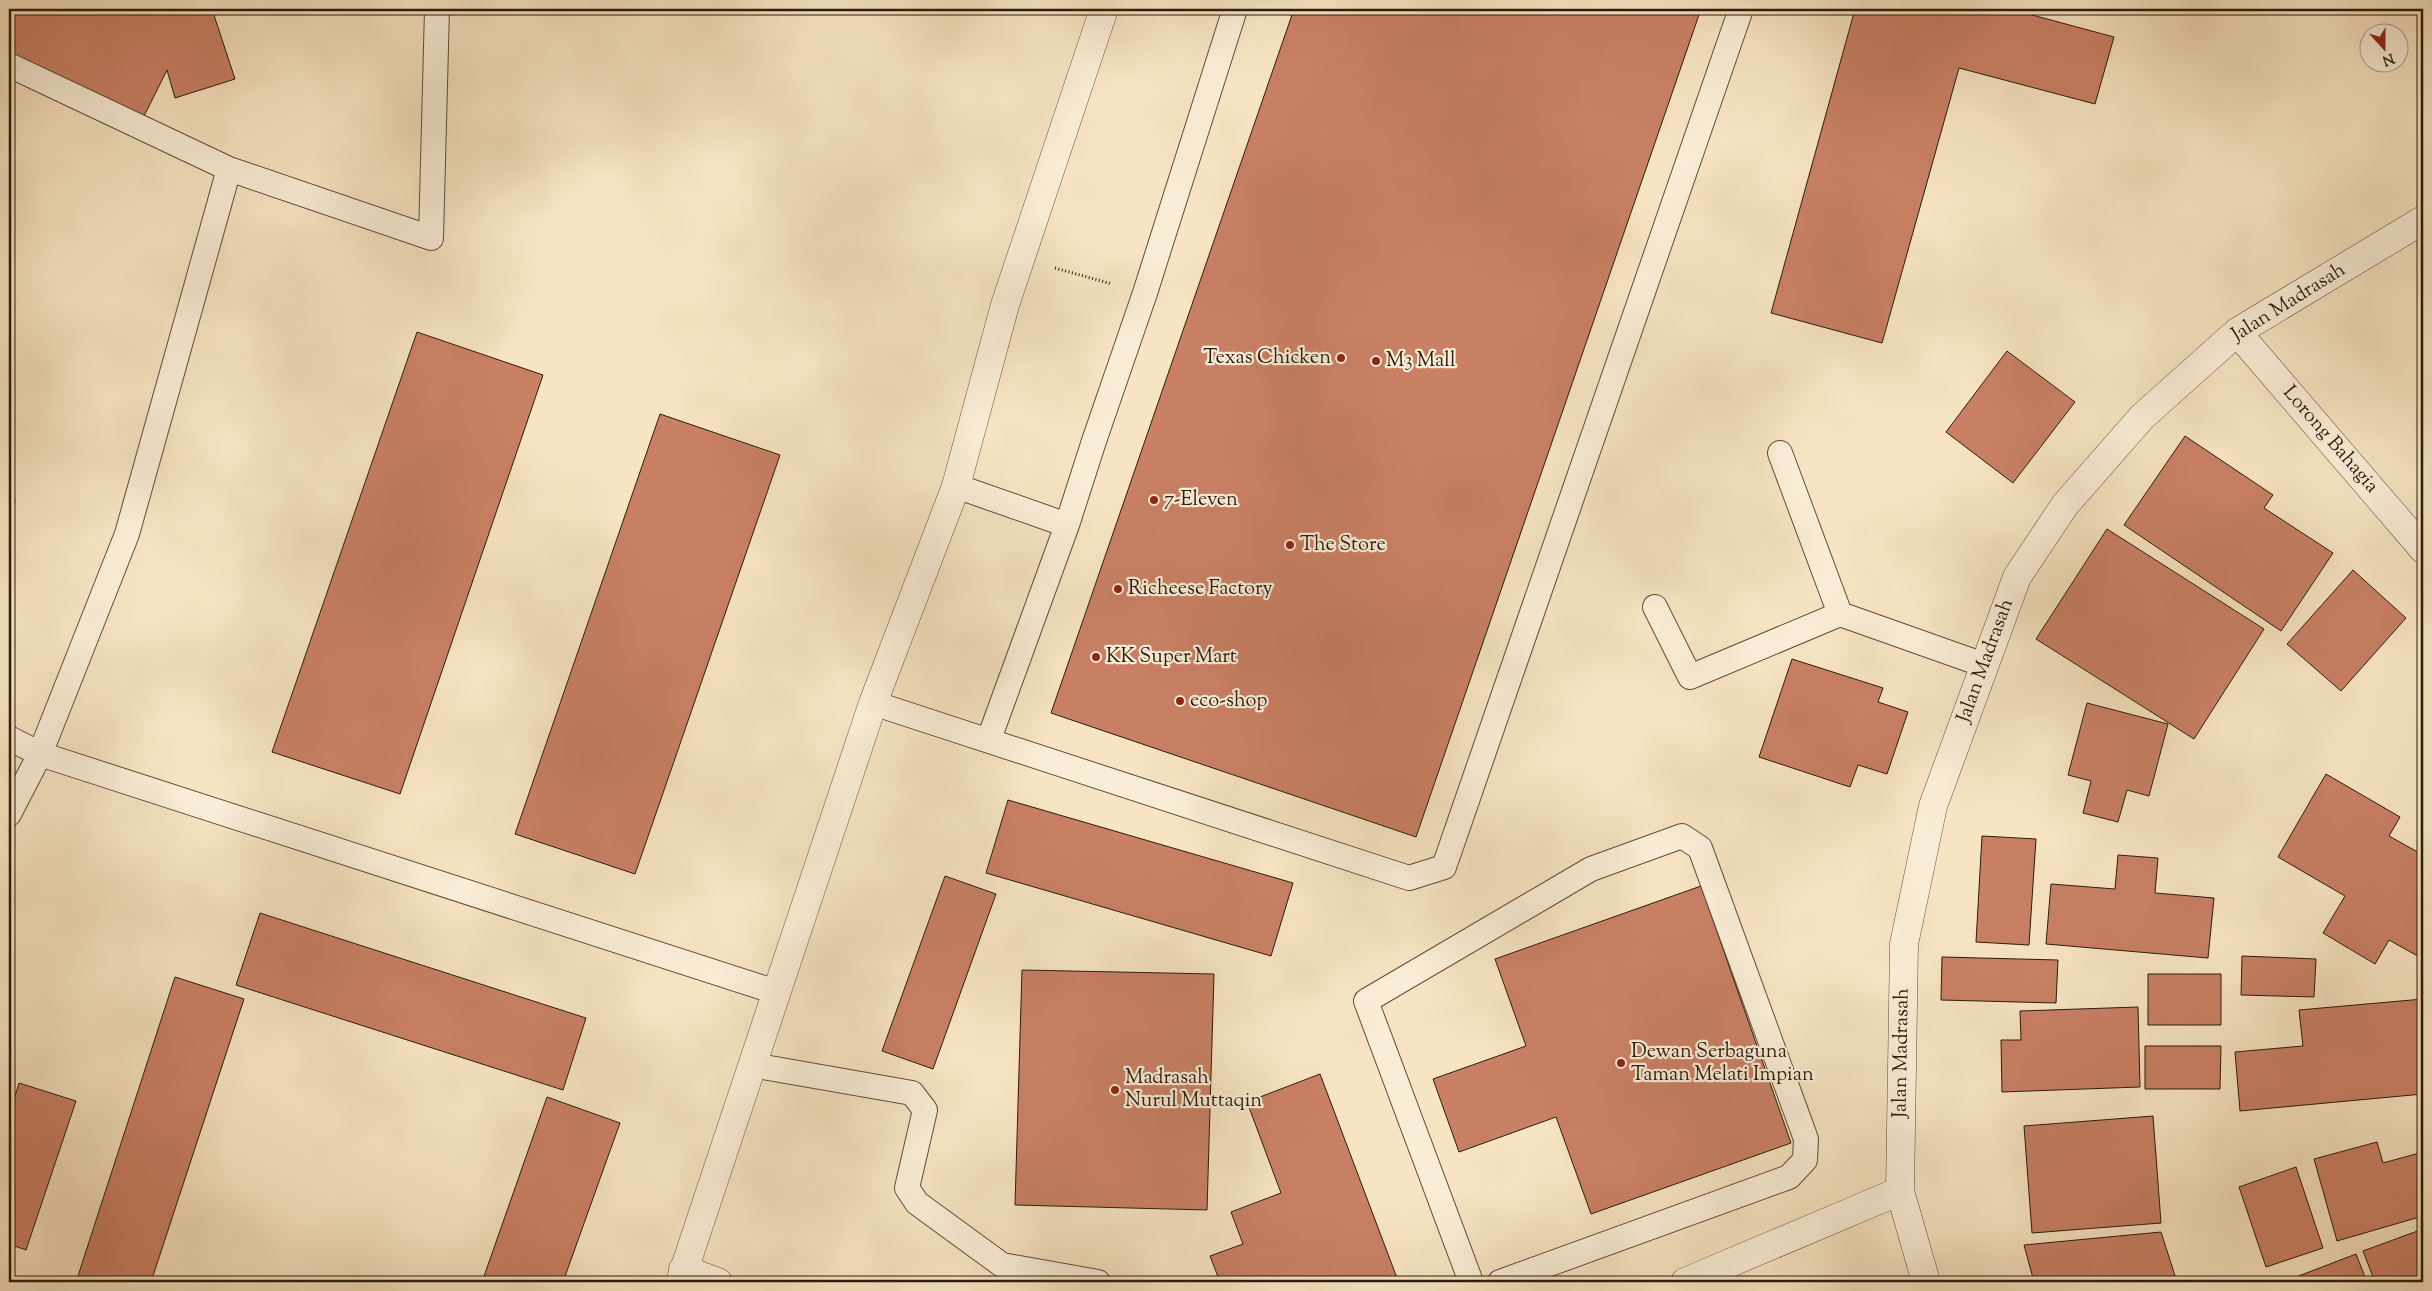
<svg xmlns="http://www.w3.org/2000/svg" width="2432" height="1291" font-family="'Sorts Mill Goudy',serif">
<rect width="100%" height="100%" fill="#f7e4c2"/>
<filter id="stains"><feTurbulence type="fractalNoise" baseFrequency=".004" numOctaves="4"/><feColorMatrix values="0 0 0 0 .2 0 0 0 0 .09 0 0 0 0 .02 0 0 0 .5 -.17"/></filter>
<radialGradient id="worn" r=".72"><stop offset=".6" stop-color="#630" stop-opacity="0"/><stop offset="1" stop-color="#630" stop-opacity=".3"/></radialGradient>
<path fill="#c98065" stroke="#2a1b0c" d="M9,9H212L235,79L175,98L167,70L141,122L9,59Z
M1294,9H1701L1416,837L1051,713Z
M1855,9H2010L2114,37L2095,104L1959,68L1882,343L1771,313Z
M417,332L543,375L400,794L272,752Z
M2007,351L2075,402L2013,483L1946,432Z
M660,414L780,455L635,874L515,834Z
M2185,436L2273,495L2264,508L2333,553L2281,631L2124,525Z
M9,454L15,502L9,514Z
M2107,529L2264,629L2194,739L2036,639Z
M2353,570L2406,618L2341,691L2287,644Z
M1792,659L1883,688L1878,702L1908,712L1887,774L1858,765L1850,787L1759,757Z
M2087,703L2168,724L2149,796L2127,790L2118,822L2083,813L2091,781L2068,775Z
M2326,774L2400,817L2389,836L2423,855V959L2389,940L2375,964L2323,933L2345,896L2278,857Z
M1008,800L1293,883L1271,956L986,873Z
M1982,836L2036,839L2029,945L1976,942Z
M2118,855L2158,858L2155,893L2214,898L2208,958L2046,944L2051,884L2115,889Z
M945,876L996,894L933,1069L882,1051Z
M1701,886L1791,1143L1591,1214L1556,1117L1459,1152L1433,1079L1526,1046L1495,959Z
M260,913L586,1018L563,1090L236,985Z
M2242,956L2316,959L2314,997L2241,995Z
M1942,957L2058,960L2056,1003L1941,1000Z
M1022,970L1214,974L1207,1210L1015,1205Z
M2148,974H2221V1025H2148Z
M175,977L244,999L151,1282H76Z
M2423,999V1094L2240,1111L2235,1052L2303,1046L2299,1010Z
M2138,1007L2140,1087L2002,1092L2001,1040H2021L2020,1011Z
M2145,1046H2221L2220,1089H2145Z
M1320,1074L1397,1278L1387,1282H1220L1210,1256L1243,1244L1231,1212L1281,1193L1247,1102Z
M19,1083L76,1101L26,1250L9,1244V1116Z
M547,1097L620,1123L563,1282H482Z
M2153,1116L2161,1223L2032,1233L2024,1126Z
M2377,1142L2383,1163L2423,1152V1216L2337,1241L2314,1159Z
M2296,1167L2323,1248L2266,1267L2239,1187Z
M2423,1229V1282H2375L2363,1251Z
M2161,1232L2177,1282H2034L2024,1245Z
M2356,1254L2367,1282H2283Z"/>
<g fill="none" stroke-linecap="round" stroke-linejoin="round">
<defs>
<path id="service" d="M9,65L229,169L431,238L437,9
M1780,453L1840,614L1984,665
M956,486L1067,525
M1655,607L1690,677L1840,614
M873,703L1409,878L1444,867L1741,9
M9,738L40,754L776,992
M989,739L1067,525L1094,441L1145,293L1235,9
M9,814L40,754L127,534L229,169
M752,1065L912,1093L925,1110L907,1188L917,1203L1002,1265L1098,1282
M1471,1282L1366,1001L1591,869L1682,836L1700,848L1806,1139L1805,1160L1789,1177L1500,1282"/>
<path id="minor" d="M2237,332L2423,549
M683,1269L718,1282
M680,1282L873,703L956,486L1005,305L1104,9
M1685,1282L1900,1191
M1926,1282L1900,1191L1904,944L1933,806L2017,577L2065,505L2142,417L2237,332L2423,220"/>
</defs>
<use href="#service" stroke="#5d4d3a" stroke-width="26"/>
<use href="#minor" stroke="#5d4d3a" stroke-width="29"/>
<path stroke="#2a1b0c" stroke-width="3" stroke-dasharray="1 2.5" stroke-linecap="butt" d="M1055,268L1112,284"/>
<use href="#service" stroke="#faedd7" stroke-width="24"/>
<use href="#minor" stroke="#faedd7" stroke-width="28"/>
</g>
<g fill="#8f2418" stroke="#faedd7" stroke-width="2">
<circle cx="1341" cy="358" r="5"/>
<circle cx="1376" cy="361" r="5"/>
<circle cx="1154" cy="500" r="5"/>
<circle cx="1290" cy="545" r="5"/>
<circle cx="1118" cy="589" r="5"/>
<circle cx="1096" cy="657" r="5"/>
<circle cx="1180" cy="701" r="5"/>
<circle cx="1621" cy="1063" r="5"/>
<circle cx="1115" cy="1090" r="5"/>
</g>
<g text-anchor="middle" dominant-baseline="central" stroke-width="4.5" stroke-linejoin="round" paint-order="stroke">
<g font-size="20" fill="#2a1b0c" stroke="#faedd7">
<text transform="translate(2289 303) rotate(-32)">Jalan Madrasah</text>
<text transform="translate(2330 440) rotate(49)">Lorong Bahagia</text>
<text transform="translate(1986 661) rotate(-70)">Jalan Madrasah</text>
<text transform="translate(1902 1053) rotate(-89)">Jalan Madrasah</text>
</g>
<g font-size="20" fill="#2a1b0c" stroke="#faedd7" text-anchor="start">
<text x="1331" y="358" text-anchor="end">Texas Chicken</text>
<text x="1386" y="361">M3 Mall</text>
<text x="1164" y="500">7-Eleven</text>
<text x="1300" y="545">The Store</text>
<text x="1128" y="589">Richeese Factory</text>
<text x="1106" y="657">KK Super Mart</text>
<text x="1190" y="701">eco-shop</text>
<text x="1631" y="1052">Dewan Serbaguna<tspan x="1631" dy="23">Taman Melati Impian</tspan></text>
<text x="1125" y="1078">Madrasah<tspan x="1125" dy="23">Nurul Muttaqin</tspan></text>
</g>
</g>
<rect width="2432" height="1291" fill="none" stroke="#f7e4c2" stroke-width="30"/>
<rect x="10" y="10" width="2412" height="1271" fill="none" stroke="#2a1b0c" stroke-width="2.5"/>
<rect x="15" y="15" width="2402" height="1261" fill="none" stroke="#2a1b0c"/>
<g transform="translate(2384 48) rotate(159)"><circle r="24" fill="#faedd7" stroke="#a79986"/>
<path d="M0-4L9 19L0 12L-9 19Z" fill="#8f2418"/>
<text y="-8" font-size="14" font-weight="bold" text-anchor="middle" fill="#2a1b0c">N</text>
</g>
<rect width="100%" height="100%" filter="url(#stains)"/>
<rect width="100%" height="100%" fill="url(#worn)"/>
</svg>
